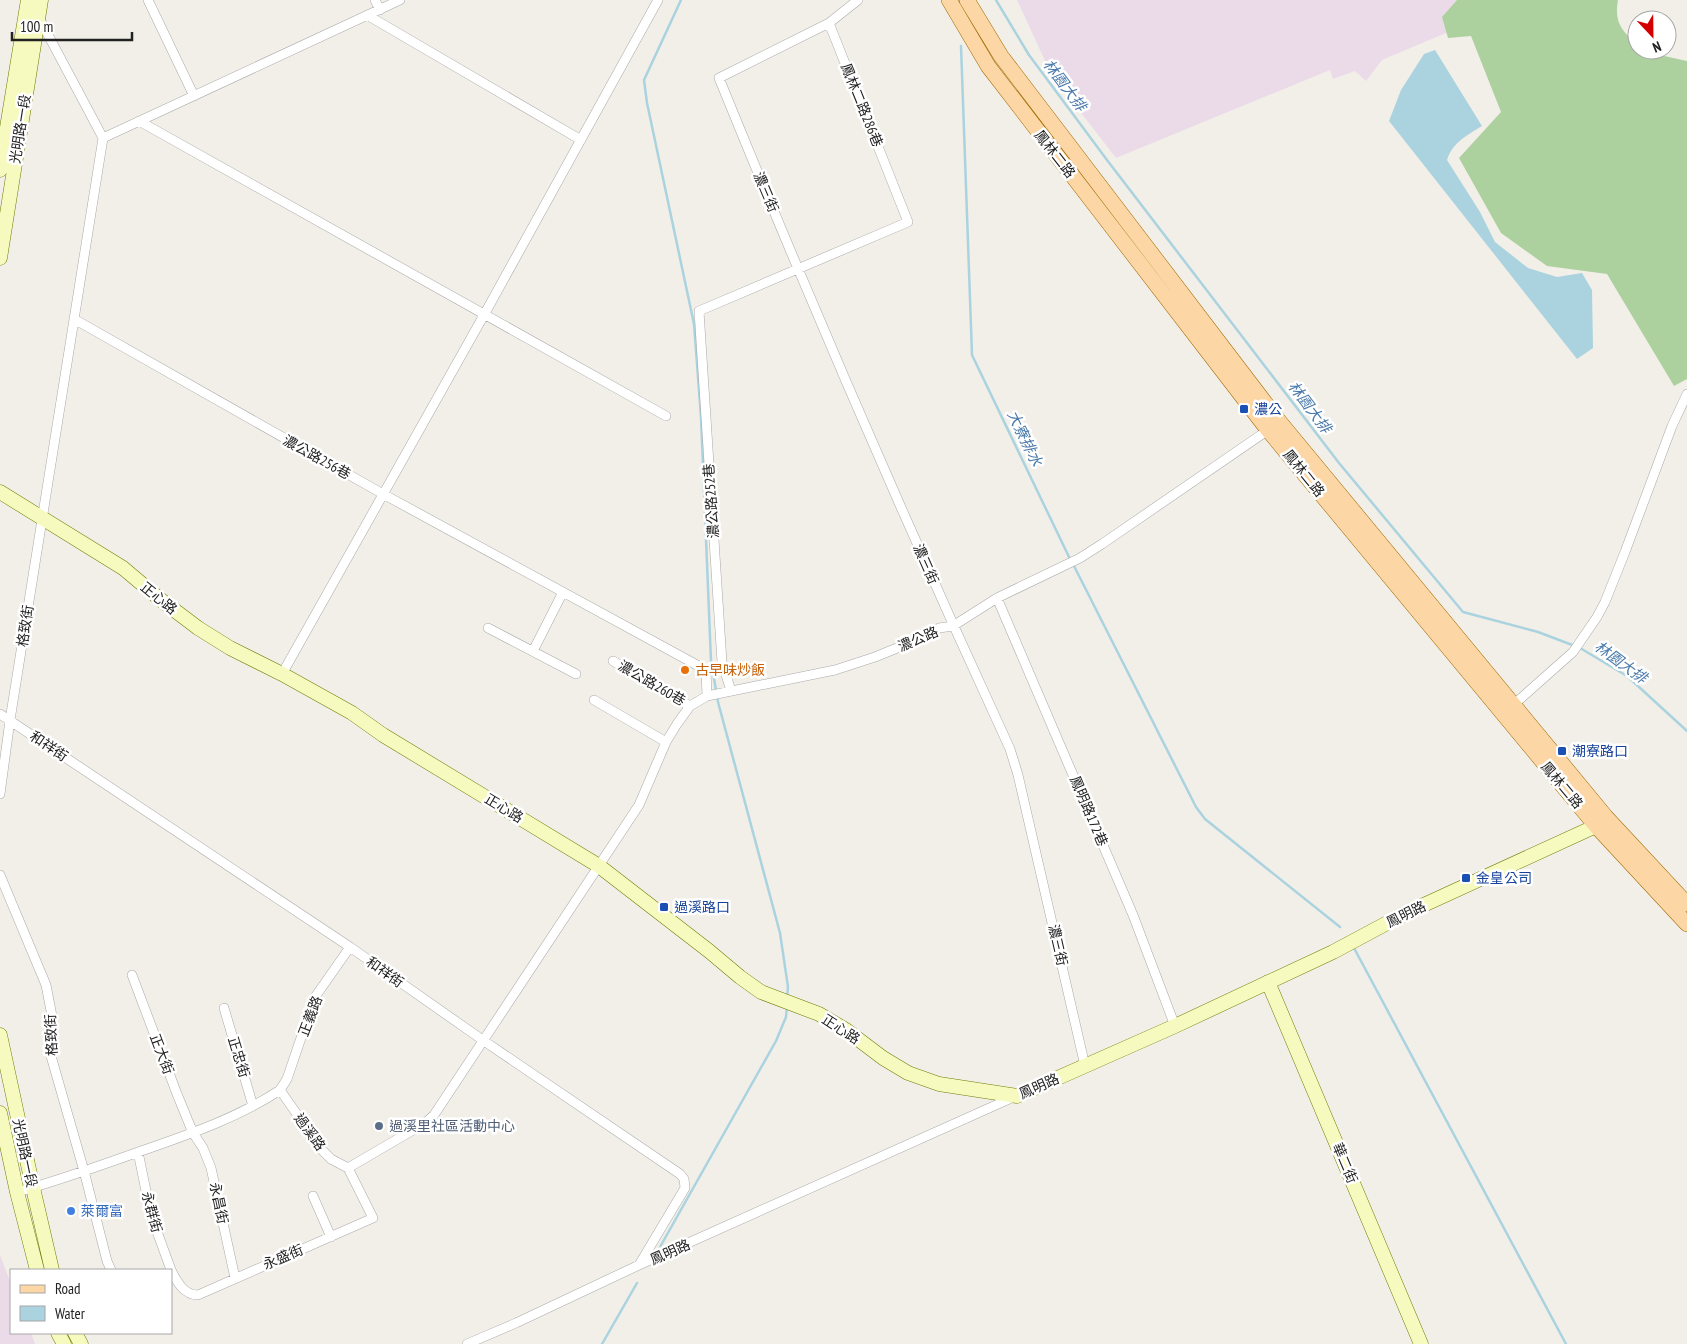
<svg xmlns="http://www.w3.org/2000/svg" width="1687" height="1344" font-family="'PT Sans Narrow','Noto Sans TC',sans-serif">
<rect width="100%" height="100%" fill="#f2efe9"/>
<path fill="#ebdbe8" d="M1017,0H1524L1382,60L1366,81L1355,71L1333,79L1330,70L1116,158L1051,74Z
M0,1255L11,1284V1333H31L35,1344H0Z"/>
<path fill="#add19e" d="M1457,0H1618C1614,24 1622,29 1637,46V50L1687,61V379L1674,386L1607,274L1547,266L1501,233L1459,158L1501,112L1471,36L1448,38L1442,17Z"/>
<path fill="#aad3df" d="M1435,50L1482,126C1466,136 1453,142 1447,160L1480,212L1495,242L1528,268L1557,277L1582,273L1592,290L1593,348L1577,359L1389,121L1401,90L1424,54Z"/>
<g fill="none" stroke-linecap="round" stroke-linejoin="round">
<path stroke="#aad3df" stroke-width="2.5" d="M681,0L644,80L647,103L694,324L701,417L711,661L718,702L780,933L788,987L787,998
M996,0L1029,55L1107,160L1339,463L1463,612L1538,632L1575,646
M961,46L972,355L1070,559
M1073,564L1196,807L1205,819L1340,927
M1580,648L1627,676L1687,731
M1354,948L1566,1344
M660,1247L776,1041L786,1017L787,1006
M602,1344L637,1283"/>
<defs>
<path id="street" d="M148,0L194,96
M375,0L380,10
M367,15L581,140
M829,23L719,78C811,304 908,528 1010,749L1018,775L1085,1066
M139,121L666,416
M103,138L400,0
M74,319L383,494L706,670L707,696
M997,598L1133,915L1175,1026
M488,628L576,674
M533,651L563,592
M613,661L690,706
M282,674L484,315L658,0
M731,691L722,662L699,311L908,222L829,23L858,0
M594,700L666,742
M1510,708L1573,652L1597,617L1605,602L1625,552L1672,426L1687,394
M0,714L350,947L484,1041L680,1174L684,1179L685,1188L639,1265
M0,794L10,720L103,138L38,16
M0,875L46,985L52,1016L49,1033L51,1056L84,1171L107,1261L111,1270
M132,975L177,1094L193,1133L203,1148L211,1168L235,1278
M224,1008L253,1106
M280,1090L287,1079L315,997L350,947
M138,1152L151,1215L171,1270
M17,1192C61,1180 104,1164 147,1149C193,1133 239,1117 280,1090L322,1150L331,1159L348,1168L425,1123L434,1115L639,805L666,742L677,724L690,706L707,696L835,670L875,657L924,637L939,628L953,626L997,598L1080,558L1102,544L1271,428
M313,1196L331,1237
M171,1270C177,1282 184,1295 198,1295L373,1218L348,1168
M467,1344L516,1323L639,1265L1016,1096"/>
<path id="secondary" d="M0,170L28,0
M0,258L41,0
M0,492L123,568L161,600L198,628L230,648L282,674L352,713L383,735L599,866L709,951L740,977L761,992L819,1014L846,1030L883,1058L908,1073L939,1084L1017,1096L1175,1026L1333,952L1404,914L1596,826L1603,820
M1268,982L1421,1344
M0,1035L33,1188L52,1270
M0,1113L17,1192L37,1270
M58,1333L64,1344
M75,1333L81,1344"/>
<path id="primary" d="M949,0L988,66L1268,430L1596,826L1687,924
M967,0L1001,56L1279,421L1606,817L1687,904"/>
</defs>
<use href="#street" stroke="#a9a9a9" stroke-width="10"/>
<use href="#secondary" stroke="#707d05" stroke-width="15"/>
<use href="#primary" stroke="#a06b00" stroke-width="16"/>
<use href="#street" stroke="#fff" stroke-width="9"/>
<use href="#secondary" stroke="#f7fabf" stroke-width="14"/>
<use href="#primary" stroke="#fcd6a4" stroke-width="15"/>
</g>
<g fill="#1a4fb4" stroke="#fff" stroke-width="2">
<rect x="1239" y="404" width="10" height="10" rx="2.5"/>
<rect x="1557" y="746" width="10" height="10" rx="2.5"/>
<rect x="1461" y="873" width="10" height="10" rx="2.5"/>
<rect x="659" y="902" width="10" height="10" rx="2.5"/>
</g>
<circle fill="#e8710a" stroke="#fff" stroke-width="2" cx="685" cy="670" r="5"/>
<circle fill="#5c6f8a" stroke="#fff" stroke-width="2" cx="379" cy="1126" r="5"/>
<circle fill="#3f7fe0" stroke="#fff" stroke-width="2" cx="71" cy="1211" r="5"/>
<g text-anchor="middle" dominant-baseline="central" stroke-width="5" stroke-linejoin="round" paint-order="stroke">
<g font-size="14" fill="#222" stroke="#fff">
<text transform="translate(862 105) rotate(68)">鳳林二路286巷</text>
<text transform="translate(20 129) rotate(-81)">光明路一段</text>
<text transform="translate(1055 154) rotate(52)">鳳林二路</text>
<text transform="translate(766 192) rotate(67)">濃三街</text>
<text transform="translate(317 457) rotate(29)">濃公路256巷</text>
<text transform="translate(1304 473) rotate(51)">鳳林二路</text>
<text transform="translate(711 501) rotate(-94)">濃公路252巷</text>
<text transform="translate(926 564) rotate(66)">濃三街</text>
<text transform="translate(159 598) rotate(39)">正心路</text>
<text transform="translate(25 626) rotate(-81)">格致街</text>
<text transform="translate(918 639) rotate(-23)">濃公路</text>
<text transform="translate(652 683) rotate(30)">濃公路260巷</text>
<text transform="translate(49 746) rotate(34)">和祥街</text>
<text transform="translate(1562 785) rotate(50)">鳳林二路</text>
<text transform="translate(504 808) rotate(31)">正心路</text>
<text transform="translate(1089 811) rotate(67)">鳳明路172巷</text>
<text transform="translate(1406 914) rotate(-26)">鳳明路</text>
<text transform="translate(1058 945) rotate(77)">濃三街</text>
<text transform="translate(385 972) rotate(35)">和祥街</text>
<text transform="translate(310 1016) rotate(-69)">正義路</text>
<text transform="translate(841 1029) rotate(33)">正心路</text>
<text transform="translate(51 1035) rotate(-93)">格致街</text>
<text transform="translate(162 1054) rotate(69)">正大街</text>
<text transform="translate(239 1057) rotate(73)">正忠街</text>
<text transform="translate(1039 1086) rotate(-24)">鳳明路</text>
<text transform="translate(310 1132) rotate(54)">過溪路</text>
<text transform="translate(25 1153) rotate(78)">光明路一段</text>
<text transform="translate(1345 1163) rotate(67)">華二街</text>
<text transform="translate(219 1203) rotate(78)">永昌街</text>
<text transform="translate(152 1212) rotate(75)">永群街</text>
<text transform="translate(670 1252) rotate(-24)">鳳明路</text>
<text transform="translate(283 1257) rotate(-23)">永盛街</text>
</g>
<g font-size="14" fill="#164399" stroke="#fff" text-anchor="start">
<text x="1254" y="409">濃公</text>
<text x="1572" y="751">潮寮路口</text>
<text x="1476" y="878">金皇公司</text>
<text x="674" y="907">過溪路口</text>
</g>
<g font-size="14" fill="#c56008" stroke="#fff" text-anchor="start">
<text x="695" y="670">古早味炒飯</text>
</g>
<g font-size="14" fill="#4e5e75" stroke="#fff" text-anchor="start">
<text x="389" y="1126">過溪里社區活動中心</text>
</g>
<g font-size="14" fill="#366cbe" stroke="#fff" text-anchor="start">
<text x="81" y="1211">萊爾富</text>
</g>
<g font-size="15" font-style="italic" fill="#4a7aab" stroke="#fff">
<text transform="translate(1065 85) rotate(53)">林園大排</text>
<text transform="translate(1310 407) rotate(53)">林園大排</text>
<text transform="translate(1025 438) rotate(64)">大寮排水</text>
<text transform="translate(1621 662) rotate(36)">林園大排</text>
</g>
</g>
<rect x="10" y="1269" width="162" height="65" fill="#ffffff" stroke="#a7a7a7"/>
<rect x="20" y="1285" width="25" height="8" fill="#fcd6a4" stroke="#a7a7a7"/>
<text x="55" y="1294" font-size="15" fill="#222222">Road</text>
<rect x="20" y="1306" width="25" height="15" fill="#aad3df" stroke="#a7a7a7"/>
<text x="55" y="1319" font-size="15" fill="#222222">Water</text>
<g transform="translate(1652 35) rotate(158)"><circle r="24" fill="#ffffff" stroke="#a7a7a7"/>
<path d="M0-4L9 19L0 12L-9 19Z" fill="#d40000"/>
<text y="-8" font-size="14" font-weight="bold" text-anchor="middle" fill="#222222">N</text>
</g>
<path d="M12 32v8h120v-8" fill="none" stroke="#222222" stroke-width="2.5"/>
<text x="20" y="32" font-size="15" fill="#222222" stroke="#ffffff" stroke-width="4" paint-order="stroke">100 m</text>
</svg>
